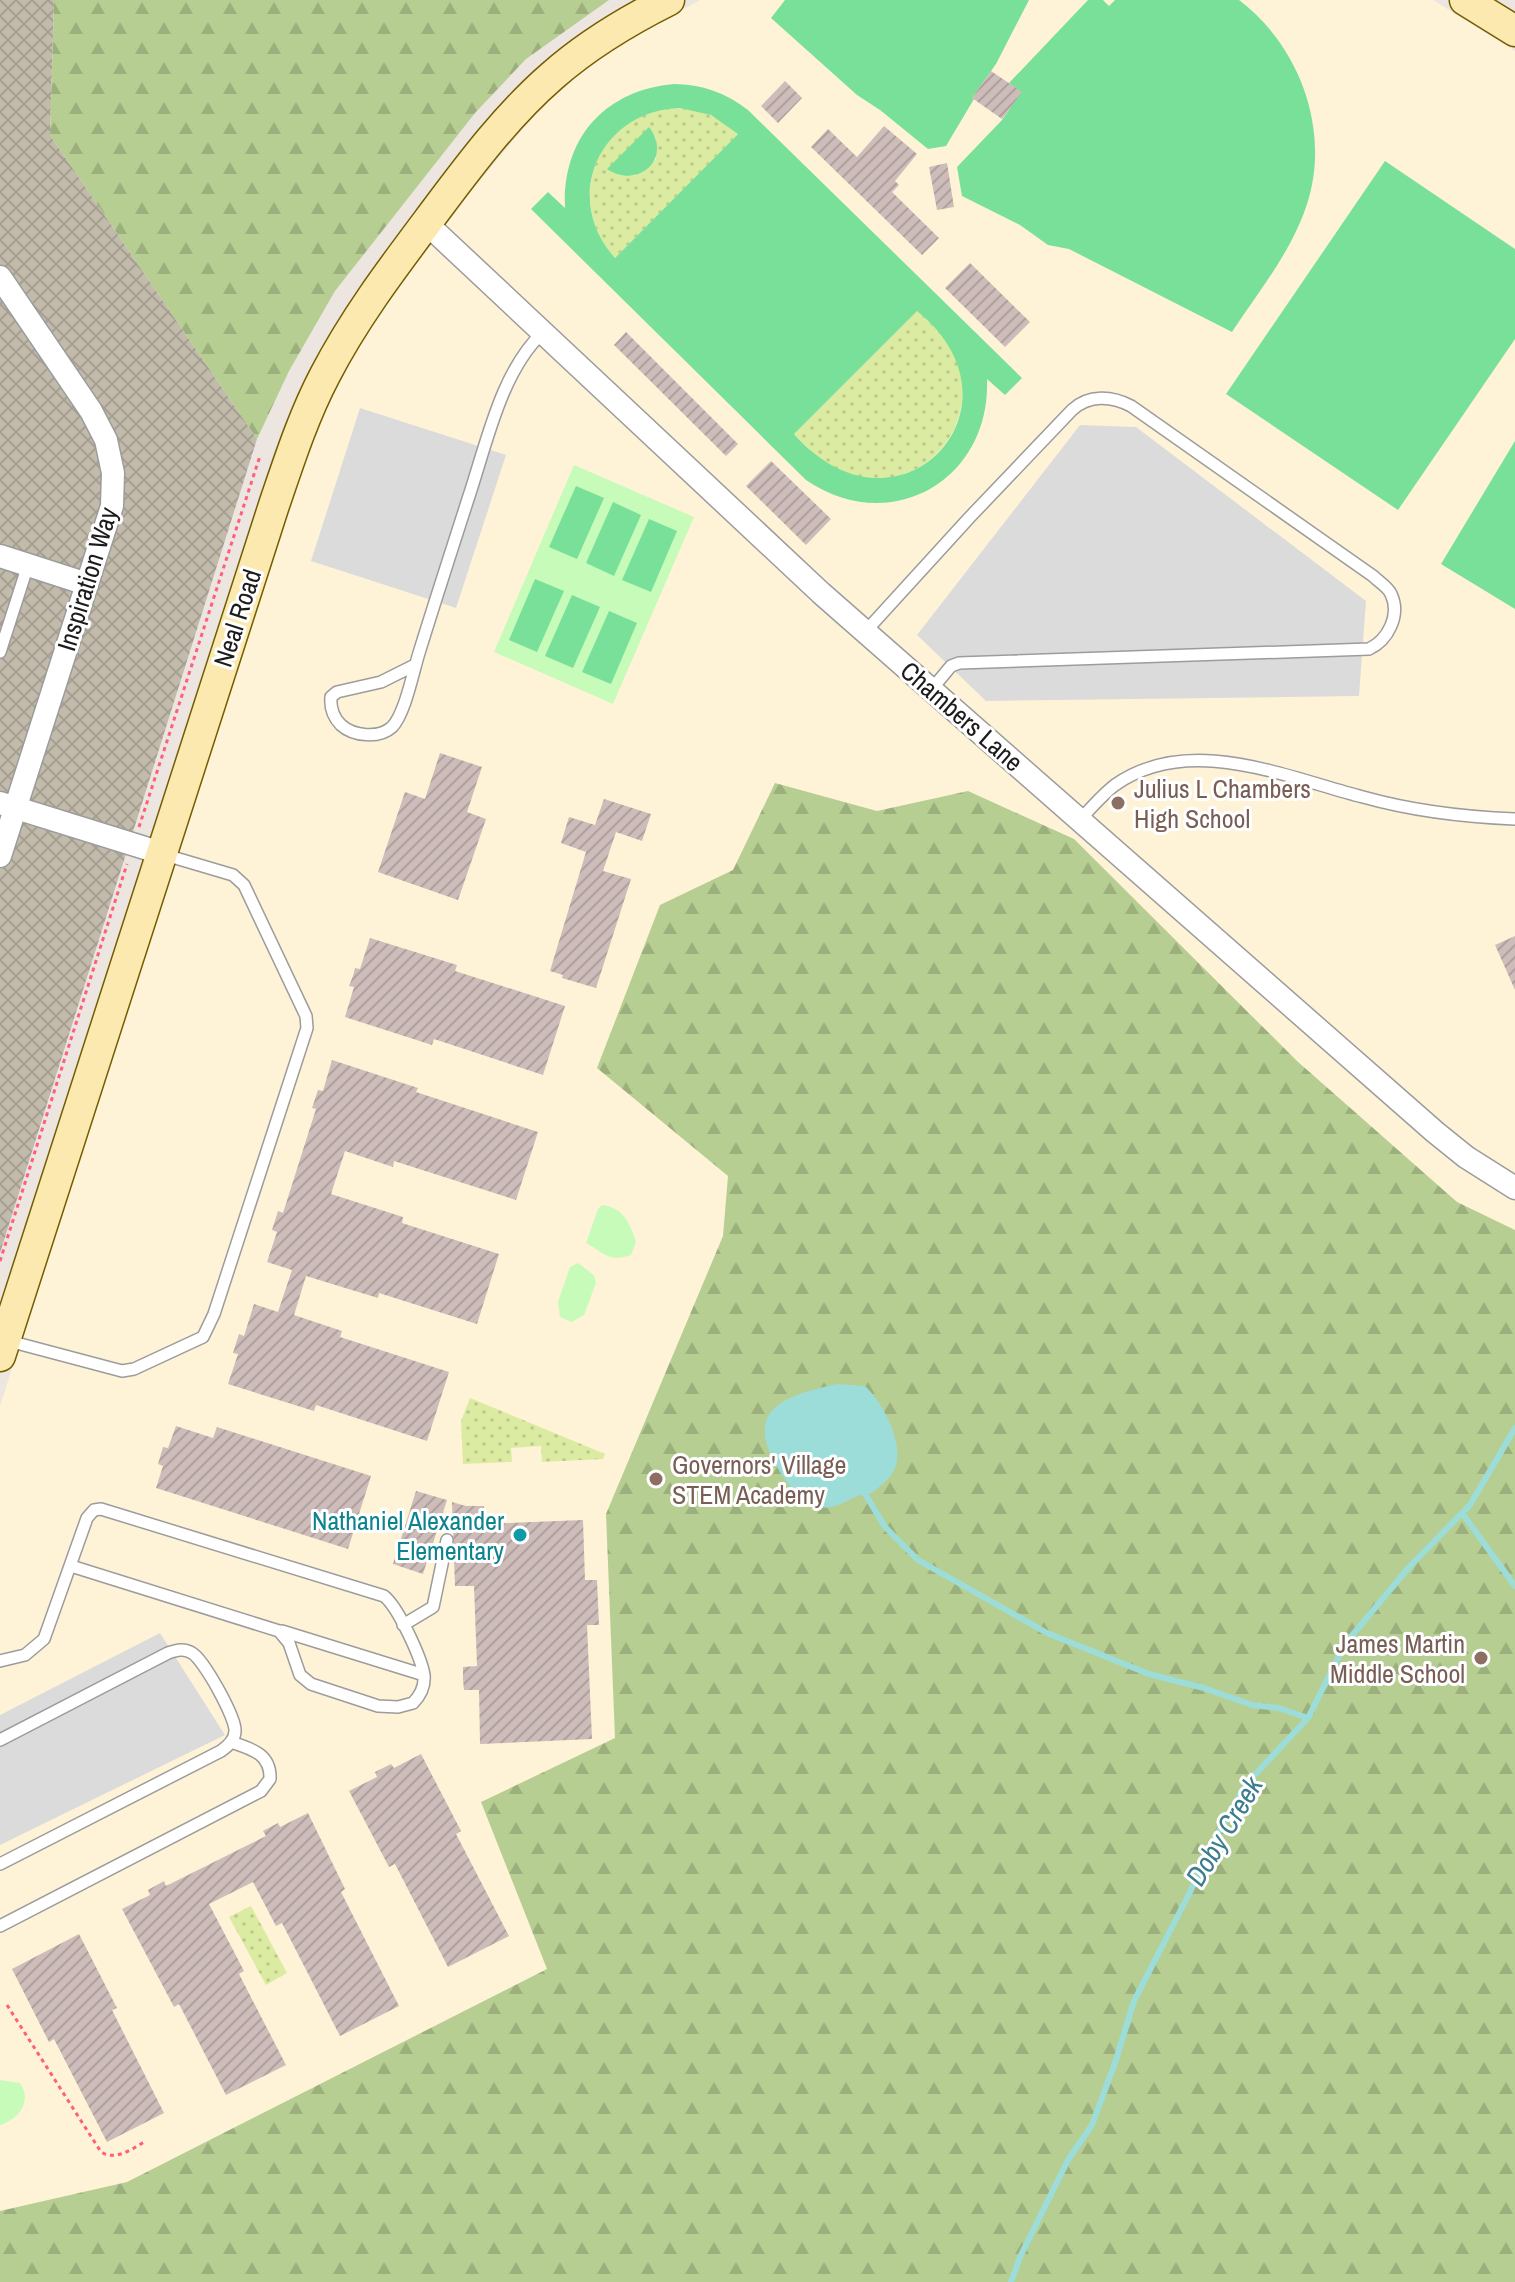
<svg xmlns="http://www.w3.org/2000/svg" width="1515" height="2282" font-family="'Archivo Narrow',sans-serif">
<defs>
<pattern id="construction-cross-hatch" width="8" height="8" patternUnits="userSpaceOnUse" patternTransform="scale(2)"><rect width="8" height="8" fill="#c2bbab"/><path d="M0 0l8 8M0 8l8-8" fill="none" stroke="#a6a093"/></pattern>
<pattern id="grass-dots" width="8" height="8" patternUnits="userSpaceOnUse" patternTransform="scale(2)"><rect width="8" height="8" fill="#dbeba2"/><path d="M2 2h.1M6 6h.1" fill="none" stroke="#bbc98b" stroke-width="1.8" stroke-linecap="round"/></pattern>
<pattern id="forest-firs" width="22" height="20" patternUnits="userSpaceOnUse" patternTransform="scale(2)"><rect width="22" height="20" fill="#b6ce92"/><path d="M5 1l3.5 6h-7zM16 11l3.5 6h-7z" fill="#9cb07d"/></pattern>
<pattern id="building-hatch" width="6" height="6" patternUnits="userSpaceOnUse" patternTransform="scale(2)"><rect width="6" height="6" fill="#cdbcb9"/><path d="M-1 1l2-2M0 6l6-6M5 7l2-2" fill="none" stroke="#afa19e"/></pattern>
</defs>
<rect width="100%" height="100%" fill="#ede5e0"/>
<path fill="#fff3d7" d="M700,0H1433L1515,51V1765L0,2282V1406L258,602L314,436L330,399L360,343L401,282L476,185L549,98L602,54Z"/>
<path fill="url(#construction-cross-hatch)" d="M0,0H54L50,135L257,439L0,1253Z"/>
<path fill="url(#grass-dots)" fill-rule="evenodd" d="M671,108C697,107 720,116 738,134L615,258C564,202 595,116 671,108ZM656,137V159L646,170L633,176Z
M917,310C933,326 952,342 958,364C981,439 908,503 837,470C820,462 807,447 794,434Z
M470,1398L605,1454L603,1459L542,1462L541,1446L511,1448L512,1462L463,1464L461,1421Z
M251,1906L287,1973L266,1985L229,1917Z"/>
<path fill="url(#forest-firs)" d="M54,0H609L526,59L475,113L335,291L289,371L257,439L50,135Z
M775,783L877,811L968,791L1074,839L1297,1061L1457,1202L1515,1230V2282H0V2211L127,2182L547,1969L481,1802L615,1738L606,1514L723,1236L728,1176L597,1068L660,905L733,870Z"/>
<path fill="#c7fbb9" d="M574,465L694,517L613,704L494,652Z
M602,1205C624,1208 630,1223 636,1242L631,1255C609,1263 603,1252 586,1243L598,1209Z
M578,1263L594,1275L596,1283L584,1315L572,1322L560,1317L558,1302L570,1267Z
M0,2080L20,2083C33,2101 18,2120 0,2125Z"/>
<path fill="#79e09a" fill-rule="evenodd" d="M785,0H1029L996,64L972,98L974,99L946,146L928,149L880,110L857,95L771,18Z
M1088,0H1103L1109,6L1115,0H1239C1300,46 1331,131 1307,204C1292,251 1259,291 1232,332L1069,249L1048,245L1020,225L962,196L957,167L1002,120L1021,92L1009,83Z
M674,84C702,84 726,93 748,110L1022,378L1005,395L987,379C991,480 891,538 806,480L531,209L548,192L565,208C562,138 605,90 674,84ZM680,108L711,115L738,134L615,258C560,197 601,110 680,108ZM917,311C1035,406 898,552 794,434Z
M649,127C673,158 639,190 607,169Z
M1385,161L1515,249V339L1398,510L1226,394Z
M1515,441V609L1441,564Z
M576,486L604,498L577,559L549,547Z
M613,502L641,515L614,576L586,563Z
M649,519L677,531L651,592L622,580Z
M535,579L564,591L537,652L509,640Z
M572,595L600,607L573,668L545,656Z
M609,611L637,623L611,684L582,672Z"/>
<path fill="#dbdbdb" d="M360,408L506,455L456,608L311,561Z
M1080,425L1136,427L1366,601L1359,696L986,701L917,635Z
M160,1633L225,1735L0,1845V1715Z"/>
<path fill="#9dddd9" d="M836,1384L865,1386C882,1402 903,1440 896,1465C893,1477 881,1485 872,1493C852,1493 840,1511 819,1507C794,1502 757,1446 766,1421C775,1396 814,1390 836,1384Z"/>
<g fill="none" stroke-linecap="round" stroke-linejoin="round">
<path stroke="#9dddd9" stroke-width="6" d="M861,1487L885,1527L918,1560L1047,1633L1149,1674L1204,1688L1252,1705L1279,1708L1308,1718
M1462,1513L1515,1586
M1011,2282L1020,2257L1068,2160L1092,2125L1115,2063L1134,2001L1190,1892L1215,1838L1247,1783L1308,1718L1345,1644L1410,1566L1470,1505L1515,1428"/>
</g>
<path fill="url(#building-hatch)" d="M991,71L1022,92L1002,119L972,98Z
M785,81L802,98L778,123L761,106Z
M884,126L917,154L895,181L899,185L892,192L939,238L922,255L811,147L828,129L857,157Z
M947,163L954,207L937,210L929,167Z
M970,263L1030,322L1005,347L945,288Z
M626,332L738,444L726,456L614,345Z
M771,461L831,519L806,545L746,486Z
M440,753L482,767L467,812L486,819L458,900L378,872L405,792L425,799Z
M604,799L651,814L642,841L616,832L603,871L631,879L596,988L562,978L563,975L550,971L586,852L561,843L569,817L595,825Z
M1515,936V990L1495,945Z
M370,938L457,965L455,971L565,1006L543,1075L434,1039L432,1045L345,1017L354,987L349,986L353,976L355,968L360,969Z
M332,1060L418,1088L416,1092L538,1132L516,1200L394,1161L393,1167L345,1151L331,1194L403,1217L402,1223L499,1254L477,1324L379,1293L378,1298L306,1276L294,1315L342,1331L340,1337L449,1372L427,1441L316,1405L314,1411L228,1384L238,1354L233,1353L239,1334L244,1336L254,1304L278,1312L292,1270L267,1262L277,1232L272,1230L278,1211L283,1213L316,1109L312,1108L318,1090L323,1091Z
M176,1426L213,1438L217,1427L371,1476L348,1549L156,1488L163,1466L158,1464L163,1447L168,1448Z
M416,1491L447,1500L423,1574L393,1564Z
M452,1502L466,1506H484L485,1524L583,1520L585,1580H597L599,1625H587L592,1739L480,1744L479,1690H464L463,1680V1667L477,1666L474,1586H455Z
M421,1754L461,1831L456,1834L509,1936L448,1967L395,1864L389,1867L349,1791L377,1777L375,1772L391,1764L394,1768Z
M308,1813L345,1889L341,1892L399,2006L340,2036L282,1923L276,1926L253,1882L209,1904L244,1971L239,1974L286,2065L226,2095L179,2004L174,2007L122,1909L150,1895L148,1890L164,1881L166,1886L266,1836L263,1831L278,1823L280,1827Z
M79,1934L117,2008L112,2010L164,2113L107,2142L54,2039L49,2042L12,1969Z"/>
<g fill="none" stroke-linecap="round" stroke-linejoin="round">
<defs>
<path id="lane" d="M865,632L969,518L1072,410C1089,394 1112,396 1131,406L1373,576C1379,582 1388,587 1391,594C1401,615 1388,640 1369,649L959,663L951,666L931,690
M0,652L28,565
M415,665L381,682L337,692L331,697C330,708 333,717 341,725C353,736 379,739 392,727C405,714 413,672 419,653C435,601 452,549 469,496C487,442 501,372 543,332
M1080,820C1091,808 1102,795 1115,785C1189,733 1285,777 1363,797C1413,811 1464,817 1515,819
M5,1340L122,1371L134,1369L203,1337L214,1314L307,1028L306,1016L244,885L233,875L162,854
M403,1625L433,1607L447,1540
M282,1631L424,1675
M0,1661L25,1655L44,1639L87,1518L94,1510L101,1509L384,1596C398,1607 421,1657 424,1675C425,1686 421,1695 413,1703L398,1707L378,1706L311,1684L300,1675L289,1643L279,1631L71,1566
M0,1740L168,1653C177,1650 184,1648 192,1653C204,1660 236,1718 235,1731C235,1740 228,1746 221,1751L0,1864
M0,1926L261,1791L270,1779C271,1754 252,1749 231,1742"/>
<path id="street" d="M426,223L821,593L1435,1132L1466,1157L1515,1188
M0,277L91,411L106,440L113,473L112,506L0,856
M0,556L87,584
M0,803L161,853"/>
<path id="secondary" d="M1465,0L1515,31
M0,1356L274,505C289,461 303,417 325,375C355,317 394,266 433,214C469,166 506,116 552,76C587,45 627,21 669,0"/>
</defs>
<use href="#lane" stroke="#9c9c9c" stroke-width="14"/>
<use href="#street" stroke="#9c9c9c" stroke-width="25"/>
<use href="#secondary" stroke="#735d01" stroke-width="33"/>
<path stroke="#ff5f7e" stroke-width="3" stroke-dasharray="4 4" stroke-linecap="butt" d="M139,827L260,456
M0,1261L127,864
M7,2005L101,2152C115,2161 131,2150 144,2142"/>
<use href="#lane" stroke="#fff" stroke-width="11"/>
<use href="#street" stroke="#fff" stroke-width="22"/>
<use href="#secondary" stroke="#fbe9af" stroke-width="30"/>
</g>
<g fill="#8d6e63" stroke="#fff" stroke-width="3">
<circle cx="1118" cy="803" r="8"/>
<circle cx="656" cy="1479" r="8"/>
<circle cx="1481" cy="1658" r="8"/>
</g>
<circle fill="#0f9aa8" stroke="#fff" stroke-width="3" cx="520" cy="1535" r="8"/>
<g text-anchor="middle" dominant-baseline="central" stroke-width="6" stroke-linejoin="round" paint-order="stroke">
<g font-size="26" fill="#1b1b1b" stroke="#fff">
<text transform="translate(87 579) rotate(-73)">Inspiration Way</text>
<text transform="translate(237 618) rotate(-72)">Neal Road</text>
<text transform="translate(962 716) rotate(41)">Chambers Lane</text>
</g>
<g font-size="26" fill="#785e54" stroke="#fff" text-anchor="start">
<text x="1134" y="788">Julius L Chambers<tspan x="1134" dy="30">High School</tspan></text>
<text x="672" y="1464">Governors' Village<tspan x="672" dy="30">STEM Academy</tspan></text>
<text x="1465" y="1643" text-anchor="end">James Martin<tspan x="1465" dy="30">Middle School</tspan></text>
</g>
<g font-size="26" fill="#0d838f" stroke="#fff" text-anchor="end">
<text x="504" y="1520">Nathaniel Alexander<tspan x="504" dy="30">Elementary</tspan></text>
</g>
<g font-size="28" font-style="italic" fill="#3b7d8e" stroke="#fff">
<text transform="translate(1224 1831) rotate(-59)">Doby Creek</text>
</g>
</g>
</svg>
